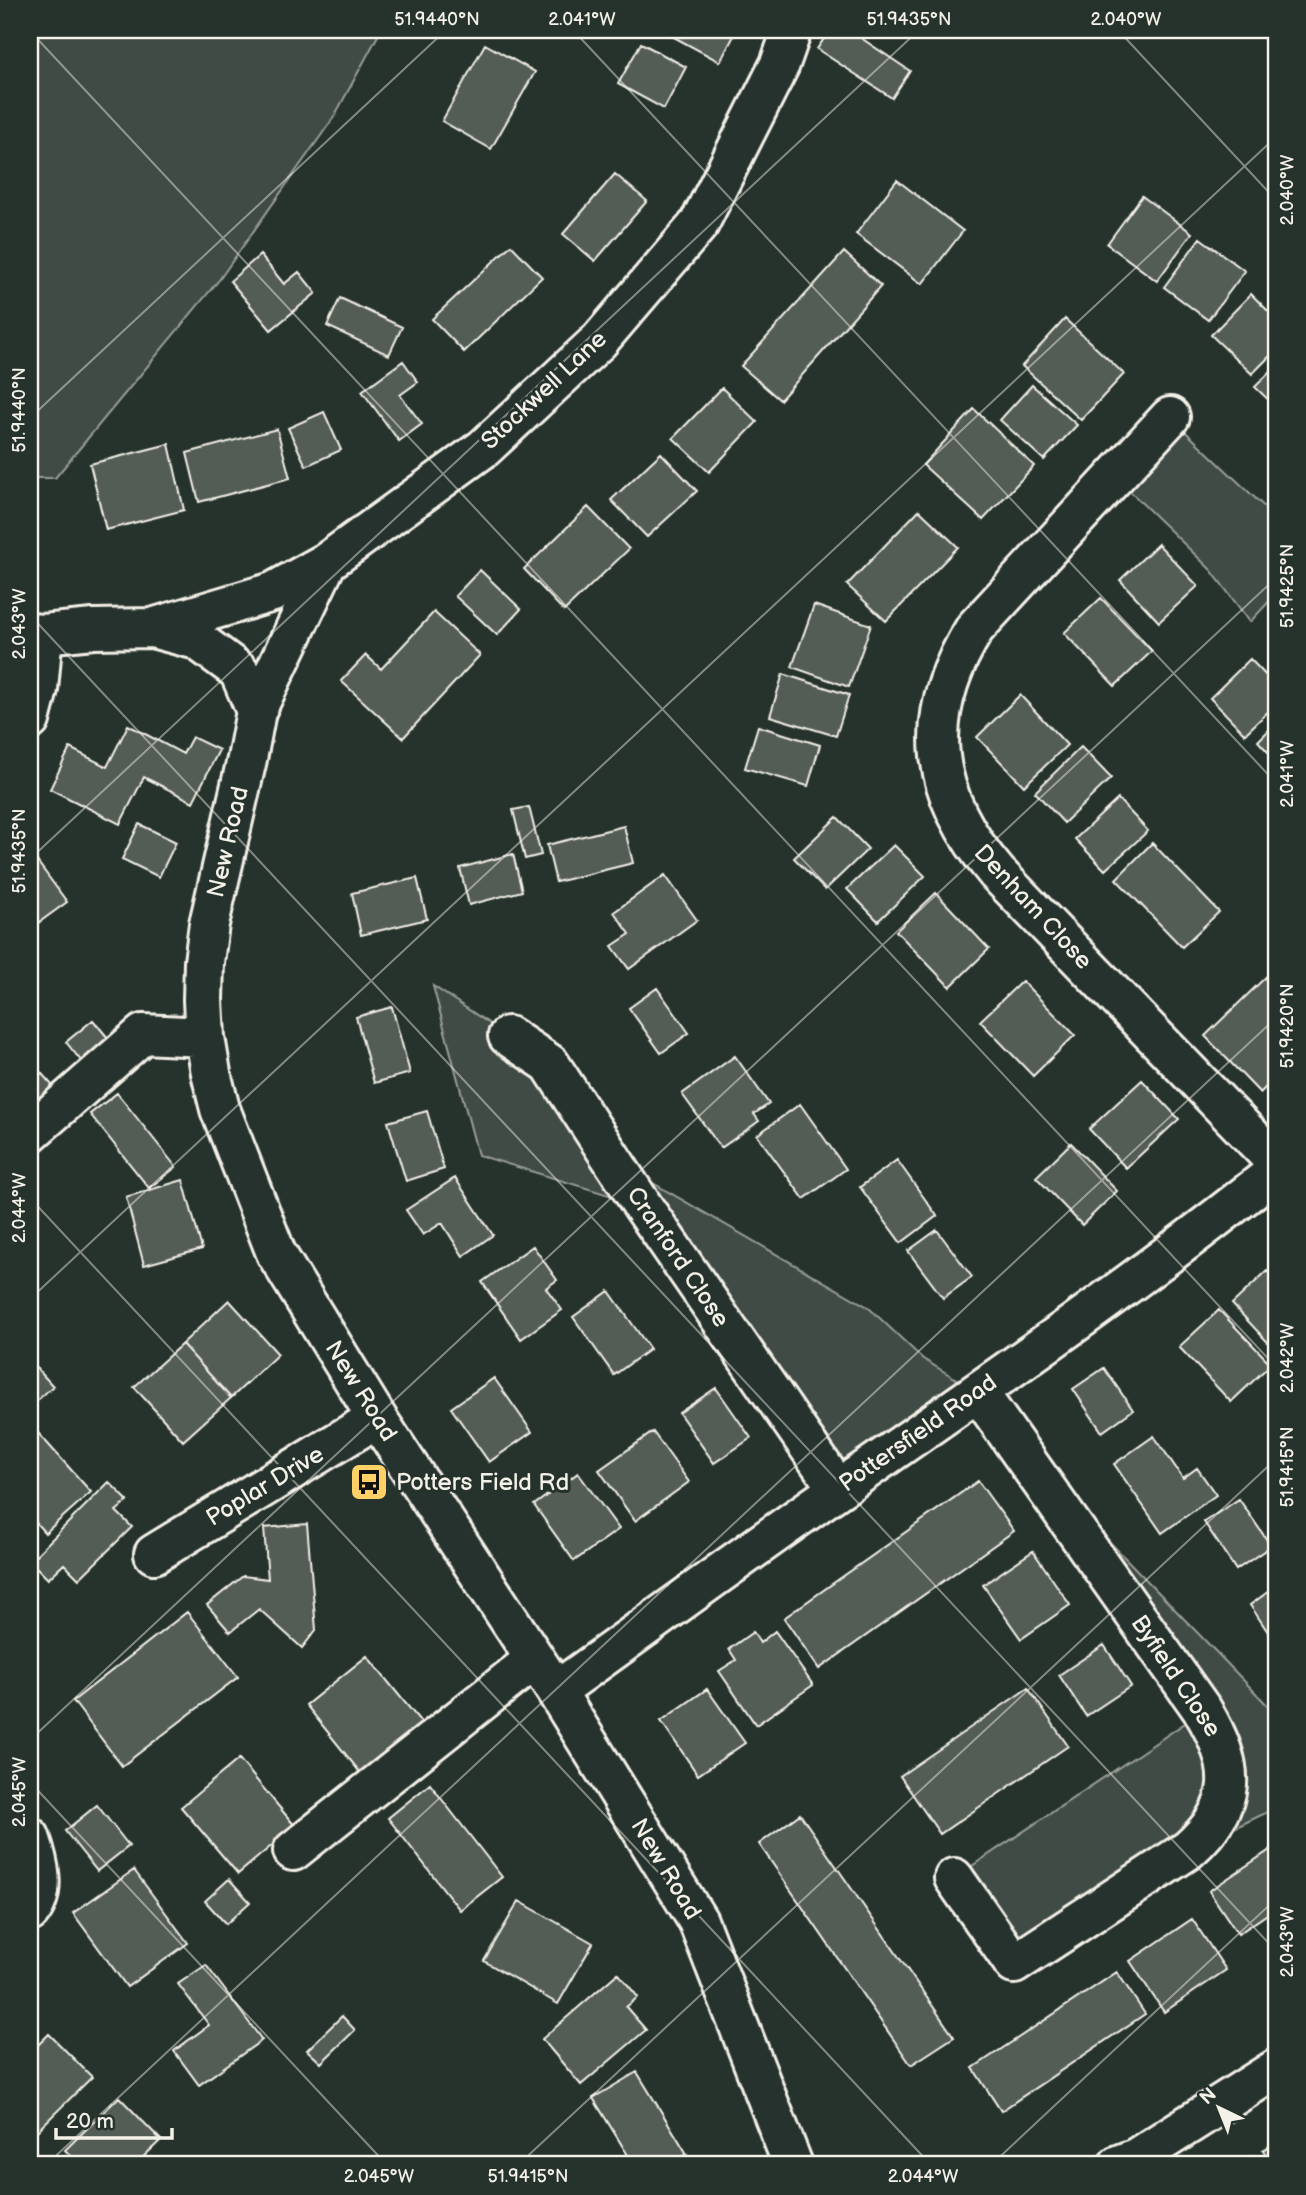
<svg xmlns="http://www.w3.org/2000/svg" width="1306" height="2195" font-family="'Balsamiq Sans',sans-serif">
<rect width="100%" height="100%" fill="#26332d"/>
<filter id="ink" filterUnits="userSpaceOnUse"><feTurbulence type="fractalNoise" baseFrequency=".0143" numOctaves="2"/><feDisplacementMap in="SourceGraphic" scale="14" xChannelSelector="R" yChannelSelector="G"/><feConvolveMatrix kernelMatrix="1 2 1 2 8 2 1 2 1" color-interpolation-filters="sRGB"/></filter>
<g filter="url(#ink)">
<path fill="#414b45" stroke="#9a9e96" stroke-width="2" d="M30,30H381L334,117L219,280L55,478H34L30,428Z
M1170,417L1276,518V594L1250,622L1211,570L1115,477Z
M433,986L550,1064L613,1160L868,1307L923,1359L978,1392L838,1489L642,1205L478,1155Z
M1014,1443L1276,1714V1808L1188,1850L1014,1964L954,1878L1203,1711Z"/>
<path fill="#525c55" stroke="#f4f1e8" stroke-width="2" d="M672,30H737L720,62L670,35Z
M830,30H849L910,71L892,98L817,49Z
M641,43L686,67L664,109L618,84Z
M485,44L535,72L491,149L442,121Z
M615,174L647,201L595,261L563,234Z
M897,180L963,231L922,284L856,234Z
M1142,196L1192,233L1157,281L1107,244Z
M1200,238L1245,271L1208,320L1164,287Z
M511,245L542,277L464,352L432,319Z
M844,252L881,286L780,400L741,366Z
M260,255L284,284L299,272L316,293L271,330L230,281Z
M1251,294L1276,319V350L1252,374L1211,335Z
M340,298L402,327L389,355L327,326Z
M1065,319L1124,374L1081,420L1022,366Z
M403,361L418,382L400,395L422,424L399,441L362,391Z
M1276,366V407L1255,387Z
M1032,385L1077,425L1044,460L1000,420Z
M722,388L757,422L709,472L673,438Z
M974,409L1034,466L983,520L923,465Z
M324,412L341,450L306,466L288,428Z
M277,429L290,478L199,502L187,453Z
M169,444L184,510L106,530L90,464Z
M661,453L697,491L647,537L611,500Z
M30,482L35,483L31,539L30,538Z
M588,507L629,549L564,611L524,569Z
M919,510L958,547L886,621L847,585Z
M1158,544L1198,586L1159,622L1120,580Z
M480,570L521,609L497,635L455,596Z
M1101,598L1152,651L1115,686L1064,633Z
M814,605L871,625L849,687L792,667Z
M434,612L480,655L403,738L341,681L366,655L381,669Z
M1250,659L1276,686V704L1245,734L1210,698Z
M783,674L849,695L836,736L770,716Z
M1020,695L1067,745L1024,786L977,737Z
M1276,723V761L1258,741Z
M128,725L183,754L192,737L219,750L193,802L144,777L120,824L50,789L70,748L107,767Z
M758,726L820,745L808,786L745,768Z
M1081,747L1111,778L1064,823L1035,792Z
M1118,799L1148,831L1105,870L1075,839Z
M529,807L541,855L525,859L513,810Z
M837,817L868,849L825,890L794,858Z
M139,824L176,842L159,877L122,859Z
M624,826L633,863L556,882L547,845Z
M1152,843L1219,912L1182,947L1116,879Z
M894,845L925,876L878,921L847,889Z
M31,853L67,902L30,929V854Z
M513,854L522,891L469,905L460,868Z
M665,875L697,920L629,969L612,946L630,934L614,912Z
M417,878L427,919L361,935L352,893Z
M936,893L989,949L950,987L896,931Z
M1276,967V1077L1260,1093L1205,1036Z
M1022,981L1075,1035L1033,1076L980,1021Z
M657,988L689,1033L661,1053L629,1008Z
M392,1007L410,1073L374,1083L356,1017Z
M93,1020L113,1044L86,1067L66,1042Z
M735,1056L769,1104L754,1114L759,1121L721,1148L682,1094Z
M35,1066L59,1093L30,1120V1070Z
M1142,1080L1179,1119L1126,1168L1089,1129Z
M117,1093L176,1167L149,1188L90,1114Z
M800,1104L846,1169L804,1199L757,1135Z
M427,1111L444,1169L406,1181L388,1122Z
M1071,1143L1117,1191L1082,1225L1036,1177Z
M897,1160L937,1216L901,1243L860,1187Z
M455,1178L493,1235L463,1256L442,1223L423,1235L406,1210Z
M183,1180L202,1249L144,1265L126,1197Z
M937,1230L972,1277L943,1298L908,1251Z
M533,1246L557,1280L546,1288L562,1310L521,1339L482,1282Z
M1267,1271L1276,1280V1351L1232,1304Z
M609,1291L650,1349L614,1375L573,1317Z
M229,1300L278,1354L231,1398L182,1344Z
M1219,1310L1271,1364L1231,1402L1179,1347Z
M182,1344L231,1398L183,1441L134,1387Z
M30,1361L53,1386L30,1407Z
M1104,1368L1133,1410L1102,1432L1073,1389Z
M494,1378L532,1432L489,1462L451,1408Z
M716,1388L751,1438L714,1463L679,1413Z
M30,1424L91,1492L45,1533L30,1516Z
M653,1432L689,1482L635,1521L599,1470Z
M1154,1436L1183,1478L1197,1468L1216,1495L1162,1533L1114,1464Z
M578,1473L619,1529L574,1561L534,1505Z
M978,1481L1014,1531L819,1669L784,1618Z
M109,1482L128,1501L116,1511L132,1527L79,1579L64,1564L48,1579L30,1561Z
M1239,1499L1271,1546L1236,1570L1204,1522Z
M307,1524L316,1630L302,1648L259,1609L230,1632L207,1605L243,1576L268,1579L264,1528Z
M1033,1551L1070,1605L1021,1639L983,1585Z
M1276,1586V1644L1250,1605Z
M187,1612L238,1677L122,1766L73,1701Z
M775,1631L813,1685L756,1725L719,1671L736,1660L729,1649L753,1632L760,1643Z
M1104,1645L1131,1686L1086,1716L1059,1675Z
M367,1656L429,1732L367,1781L306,1705Z
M1028,1688L1068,1746L940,1834L900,1776Z
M707,1689L745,1743L698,1775L661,1721Z
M239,1759L295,1826L238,1874L181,1807Z
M430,1784L502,1877L460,1910L388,1818Z
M97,1805L129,1846L97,1871L65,1831Z
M800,1814L954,2037L911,2065L759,1844Z
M1276,1846V1908L1238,1934L1209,1891Z
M134,1870L188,1943L127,1987L73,1913Z
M229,1879L250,1902L226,1924L205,1901Z
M519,1901L593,1943L558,2004L484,1961Z
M1192,1919L1226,1970L1164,2012L1130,1961Z
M206,1965L262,2040L199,2085L174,2051L209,2025L178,1984Z
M1117,1972L1145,2014L1001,2111L973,2068Z
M618,1973L638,1997L626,2007L646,2030L581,2085L542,2039Z
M342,2016L355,2030L321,2063L307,2050Z
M49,2034L92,2077L31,2137L30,2053Z
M637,2072L687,2154L669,2165H634L593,2098Z
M119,2097L161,2140L135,2165H80L65,2150Z
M1276,2143V2165H1272L1263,2150Z
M1251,2156L1256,2165H1234Z"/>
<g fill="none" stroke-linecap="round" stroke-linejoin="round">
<defs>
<path id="minor" d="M792,30L780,64L699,224L599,341L484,448L327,562L256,711L247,759L209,924L204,962L203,1000L205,1037L211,1073L220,1109L276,1253L377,1418L556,1691L698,1921L793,2165
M1170,417L975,628C919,717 930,795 997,873L1276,1162
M152,628L273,592L327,562
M30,633L43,634L93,629L152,628L197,640L239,671L256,711
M30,720L38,689L43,634
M508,1036L550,1064L642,1205L838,1489
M30,1133L143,1034L205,1037
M154,1554L377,1418
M556,1691C651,1623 745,1554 840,1488C988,1385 1136,1283 1276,1171
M30,1837C38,1860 47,1892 30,1912
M293,1851L535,1659
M954,1878L1014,1964L1188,1850C1239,1805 1236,1766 1203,1711L978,1392
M1118,2165L1136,2158L1276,2069"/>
</defs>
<use href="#minor" stroke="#f4f1e8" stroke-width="44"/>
<use href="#minor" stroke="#26332d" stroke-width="38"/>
</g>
</g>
<path fill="none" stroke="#f4f1e8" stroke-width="2" stroke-opacity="0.45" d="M573,30L1276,783M1118,30L1276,200M30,31L1276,1367M30,418L446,30M30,615L1276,1951M30,859L919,30M30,1198L931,2165M30,1299L1276,137M30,1740L1276,578M30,1782L387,2165M46,2165L1276,1018M518,2165L1276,1459M991,2165L1276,1899"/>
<defs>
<symbol id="bus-square" viewBox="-11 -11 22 22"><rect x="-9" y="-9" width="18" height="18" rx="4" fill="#ffd166" stroke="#26332d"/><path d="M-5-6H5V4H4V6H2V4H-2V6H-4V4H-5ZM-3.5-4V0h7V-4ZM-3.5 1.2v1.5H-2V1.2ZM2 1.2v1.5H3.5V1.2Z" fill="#111"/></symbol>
</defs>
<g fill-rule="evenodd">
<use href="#bus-square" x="347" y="1460" width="44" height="44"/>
</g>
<g text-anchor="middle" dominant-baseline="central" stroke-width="6" stroke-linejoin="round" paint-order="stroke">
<g font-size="24" fill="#f4f1e8" stroke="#26332d">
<text transform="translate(544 390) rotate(-43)">Stockwell Lane</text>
<text transform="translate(228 842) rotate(-77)">New Road</text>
<text transform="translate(1033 907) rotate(47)">Denham Close</text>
<text transform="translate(678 1257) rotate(56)">Cranford Close</text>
<text transform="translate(361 1391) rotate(58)">New Road</text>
<text transform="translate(918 1433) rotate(-35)">Pottersfield Road</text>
<text transform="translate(265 1486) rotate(-31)">Poplar Drive</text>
<text transform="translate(1176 1676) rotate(56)">Byfield Close</text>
<text transform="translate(666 1869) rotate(59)">New Road</text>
</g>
<g font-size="24" fill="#f4f1e8" stroke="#26332d" text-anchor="start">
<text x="396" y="1482">Potters Field Rd</text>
</g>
</g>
<rect width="1306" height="2195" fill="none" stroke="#26332d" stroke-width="77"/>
<g transform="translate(1219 2108) rotate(317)" stroke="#26332d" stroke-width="5" paint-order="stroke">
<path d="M0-5L12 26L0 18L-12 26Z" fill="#f4f1e8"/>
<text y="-10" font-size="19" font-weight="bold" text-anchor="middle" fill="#f4f1e8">N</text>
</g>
<path d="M56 2128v10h116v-10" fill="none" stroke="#f4f1e8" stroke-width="3.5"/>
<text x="66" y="2128" font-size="21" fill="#f4f1e8" stroke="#26332d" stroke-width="5" paint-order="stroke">20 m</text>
<rect x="38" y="38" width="1230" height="2118" fill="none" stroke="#f4f1e8" stroke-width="2.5"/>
<g font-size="18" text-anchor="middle" fill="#f4f1e8">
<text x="437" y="25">51.9440°N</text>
<text x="582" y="25">2.041°W</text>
<text x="909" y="25">51.9435°N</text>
<text x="1126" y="25">2.040°W</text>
<text transform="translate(1287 190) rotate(-90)" y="6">2.040°W</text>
<text transform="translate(19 410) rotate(-90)" y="6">51.9440°N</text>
<text transform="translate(1287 586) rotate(-90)" y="6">51.9425°N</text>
<text transform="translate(19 624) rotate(-90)" y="6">2.043°W</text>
<text transform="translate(1287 774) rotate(-90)" y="6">2.041°W</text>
<text transform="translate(19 851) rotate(-90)" y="6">51.9435°N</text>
<text transform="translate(1287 1026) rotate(-90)" y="6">51.9420°N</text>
<text transform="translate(19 1208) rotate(-90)" y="6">2.044°W</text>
<text transform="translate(1287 1358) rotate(-90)" y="6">2.042°W</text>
<text transform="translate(1287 1467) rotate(-90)" y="6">51.9415°N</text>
<text transform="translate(19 1792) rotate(-90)" y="6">2.045°W</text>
<text transform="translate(1287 1942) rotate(-90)" y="6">2.043°W</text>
<text x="379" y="2182">2.045°W</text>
<text x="528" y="2182">51.9415°N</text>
<text x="923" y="2182">2.044°W</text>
</g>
</svg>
